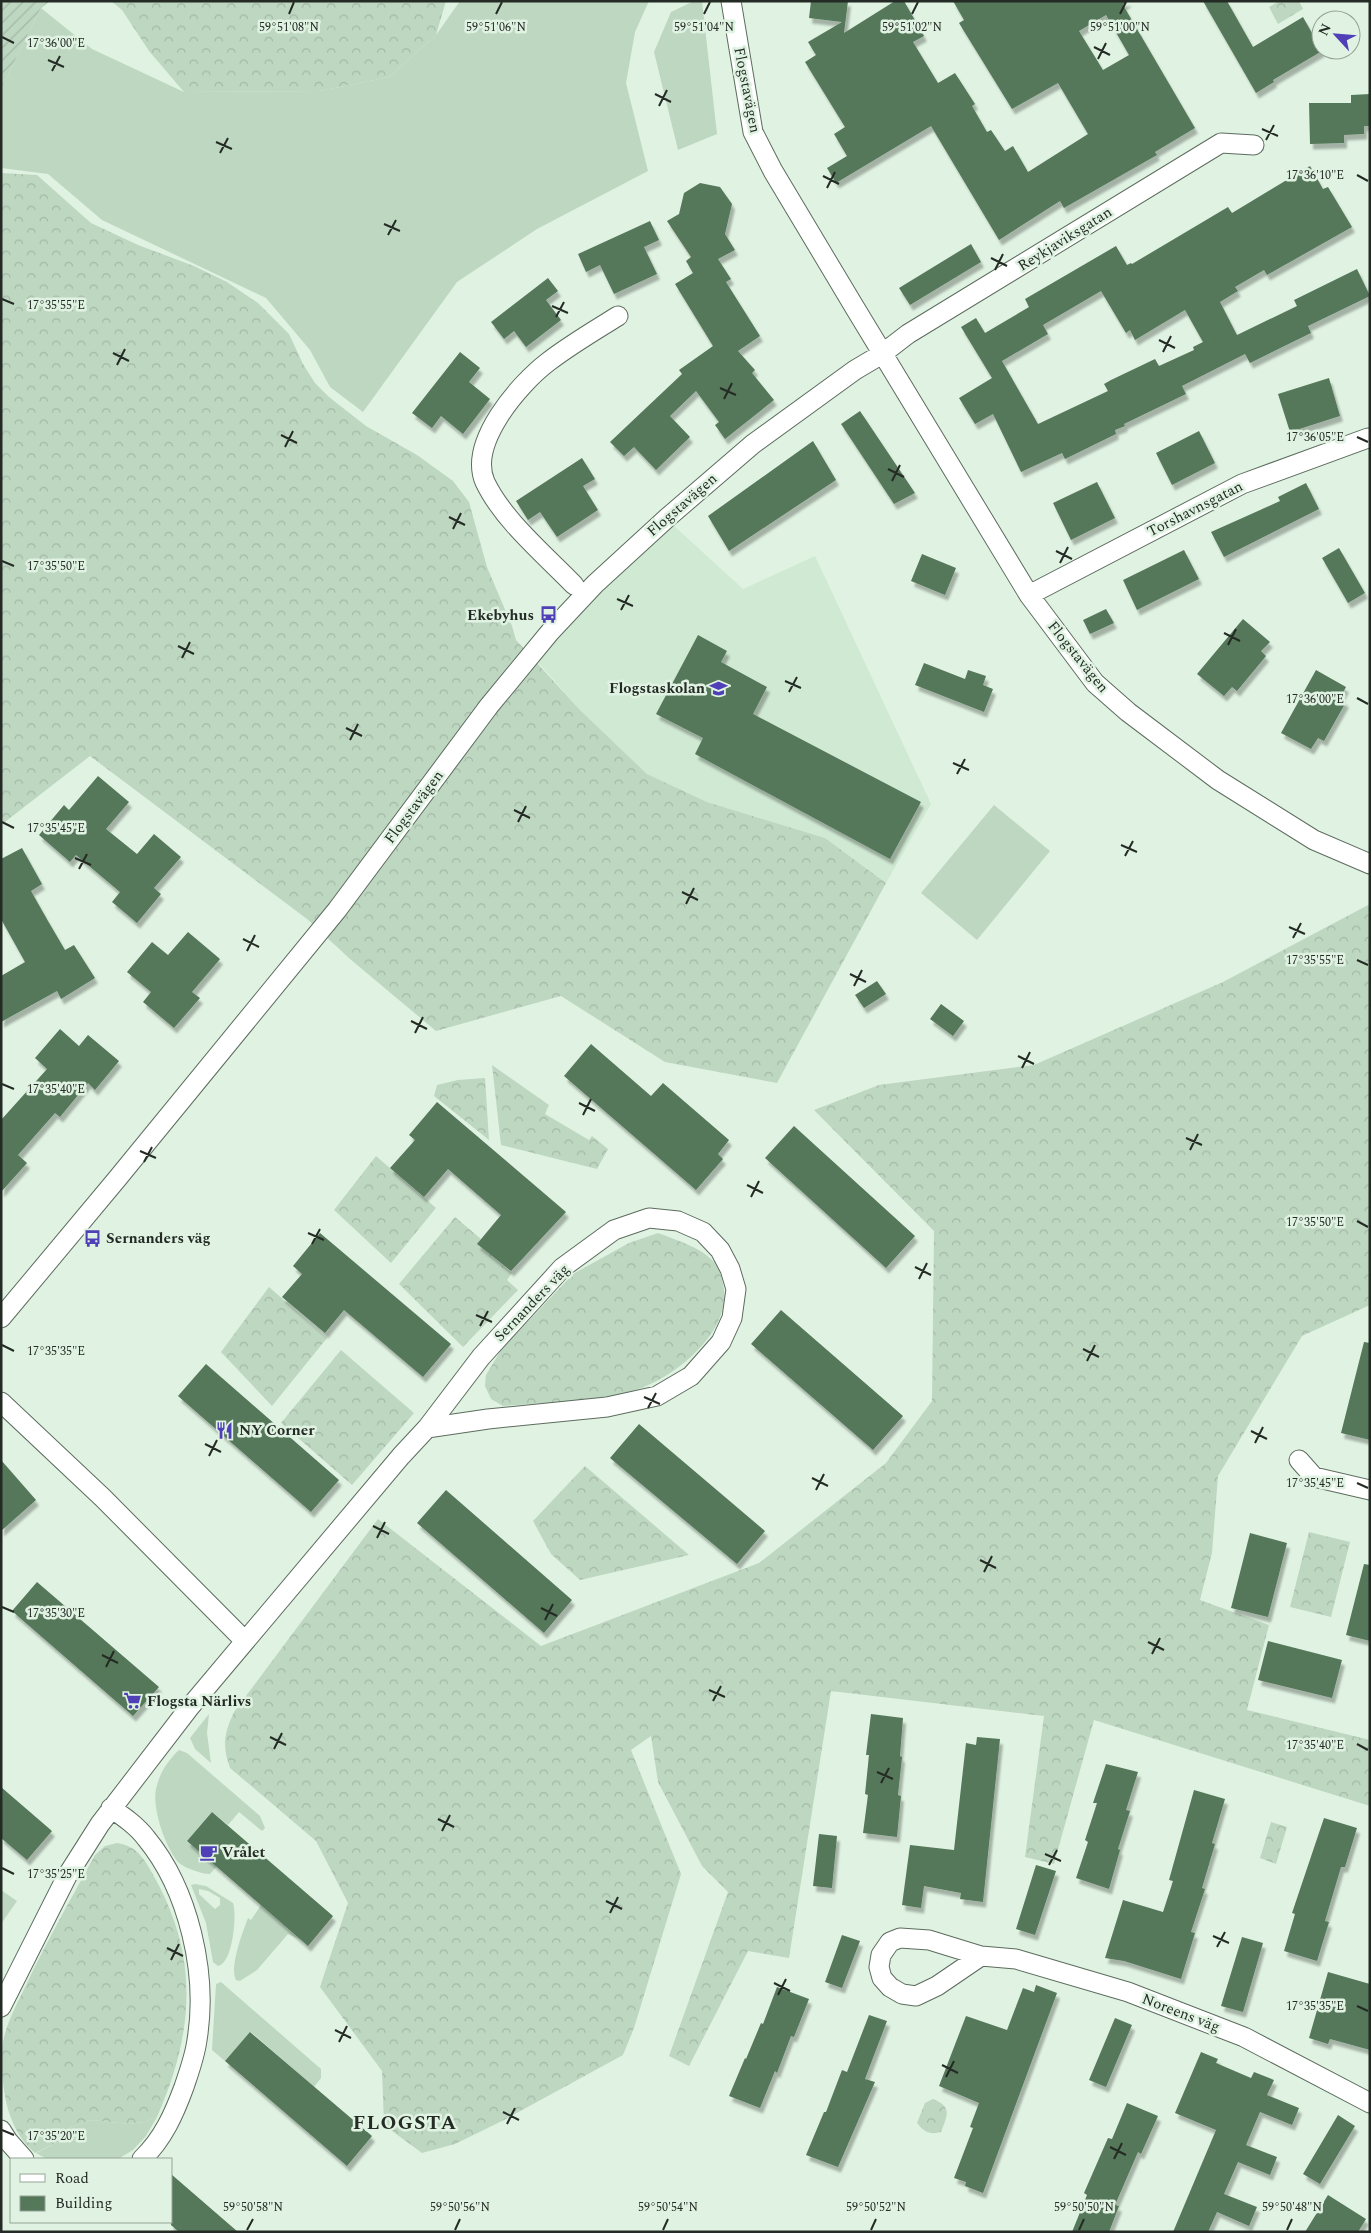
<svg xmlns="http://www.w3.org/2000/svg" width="1371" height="2233" font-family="Spectral,serif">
<defs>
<pattern id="forest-crowns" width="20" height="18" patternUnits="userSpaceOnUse" patternTransform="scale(1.25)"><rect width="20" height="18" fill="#bed7c1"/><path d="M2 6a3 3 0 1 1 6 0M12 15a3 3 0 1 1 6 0" fill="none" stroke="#a3b9a6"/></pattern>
<pattern id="garden-furrows" width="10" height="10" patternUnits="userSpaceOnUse" patternTransform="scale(1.25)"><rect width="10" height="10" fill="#bed7c1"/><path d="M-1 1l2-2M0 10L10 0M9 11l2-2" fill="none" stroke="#a3b9a6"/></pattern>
<filter id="shadow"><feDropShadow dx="3" dy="5.5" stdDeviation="1" flood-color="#0004"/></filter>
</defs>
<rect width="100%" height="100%" fill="#e0f3e2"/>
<path fill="#d0e9d3" d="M672,524L743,589L815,556L931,804L886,883L825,838L707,802L647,774L579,709L537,661L601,590Z"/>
<path fill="#bed7c1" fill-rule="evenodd" d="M460,1H649L635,32L626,83L648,171L537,229L457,282L363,412L330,387L310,350L266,298L102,220L48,174L1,168V89L41,8L92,49L184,92L320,91L389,77L436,35Z
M694,1H702L717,134L678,150L654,52L671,12Z
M994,805L1050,851L977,940L921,893Z
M209,1714L207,1733L211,1763L195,1749L190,1738Z
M179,1750L187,1753L260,1816L265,1828L262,1831L239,1812L228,1825L212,1812L187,1841L217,1866L210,1874C202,1874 184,1868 178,1862C165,1846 152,1809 156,1789C159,1774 168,1760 179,1750Z
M195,1884L206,1886L233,1903C237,1915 233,1963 218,1966L213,1962L206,1923L191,1885ZM199,1889L208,1891L220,1898V1905L215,1909L199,1894Z
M1,1890L17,1901L1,1924Z
M261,1905L301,1940L288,1934L257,1970L240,1981L236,1980C229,1968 243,1931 248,1918L251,1920Z
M221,1982L321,2069V2078L314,2087L251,2032L225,2061L212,2050L216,1984Z
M157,2117L146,2136L133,2150L118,2159H47L36,2153L62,2140L70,2128L91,2120L128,2124L144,2122Z"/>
<path fill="url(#forest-crowns)" d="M111,1H446L436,35L389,77L320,91L184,92L149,51L122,10Z
M1279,1H1299L1303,9L1278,24L1269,7Z
M2,173L37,175L91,223L138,245L194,266L227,282L258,303L289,334L303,364L315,383L329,397L366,426L417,455L453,481L469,502L487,567L512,626L516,640L579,709L647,774L707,802L825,838L886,883L777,1083L665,1062L561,996L436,1031L350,959L307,919L90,756L1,825Z
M1370,904V1305L1302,1336L1218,1476L1212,1553L1200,1600L1269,1625L1247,1710L1370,1740V1806L1094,1720L1054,1864L1025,1857L1044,1716L831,1691L789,1958L748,1951L689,2066L669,2056L728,1892L702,1866L658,1782L651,1736L631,1750L681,1874L634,2028L623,2055L504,2120L455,2144L422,2153L384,2125L382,2071L320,1987L348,1903L316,1841L230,1768C222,1745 224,1734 234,1712L378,1519L541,1646L759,1563L886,1463L932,1401L934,1231L814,1110L879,1085L1034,1065L1223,982Z
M492,1065L549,1105L545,1114L589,1140L592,1136L608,1149L597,1169L501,1145Z
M485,1078L489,1140L434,1096L437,1085L458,1080Z
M376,1156L436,1208L391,1263L334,1210Z
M455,1217L481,1239L477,1244L512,1273L507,1280L518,1290L463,1347L399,1284Z
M658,1233C676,1240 698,1246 712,1260C719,1267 721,1275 723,1284C733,1328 682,1371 646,1386C605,1403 547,1402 503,1406L491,1399L485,1386L486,1375L501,1350L573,1274L629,1243Z
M269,1287L327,1338L272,1406L221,1352Z
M341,1350L414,1413L352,1485L281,1423Z
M585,1466L689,1555L580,1580L551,1554L533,1521Z
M1309,1532L1350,1542L1331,1617L1290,1607Z
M1271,1822L1287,1827L1276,1864L1260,1858Z
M117,1843C139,1846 146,1862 156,1880C200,1961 193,2035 157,2117L144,2122L128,2124L91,2120L70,2128L62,2140L35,2153C4,2127 0,2081 3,2042C7,2021 18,2002 27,1983C48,1939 72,1897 95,1855L105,1846Z
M933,2099C953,2107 947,2116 941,2132C930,2135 924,2132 917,2123L925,2103Z"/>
<path fill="url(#garden-furrows)" d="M1,1H50L41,8L1,89Z"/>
<path fill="#55775a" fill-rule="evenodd" filter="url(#shadow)" d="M811,1H848L844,33L895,1H904L924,36L913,42L938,83L955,73L975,104L972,106L987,132L991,130L1005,151L1013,146L1028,172L1088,134L1058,83L1012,109L959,23L964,20L953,1H1129L1123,5L1195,128L1155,152L1157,155L1064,208L1060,201L999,240L931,126L836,183L827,168L847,156L834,134L845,127L805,62L816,55L808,42L842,22L809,18ZM1106,15L1129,55L1103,70L1079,31Z
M1203,1H1227L1253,47L1303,17L1322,51L1273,80L1274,82L1256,93Z
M1370,94V126H1364V134L1344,135V143L1310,144L1309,103H1351V95Z
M1310,166L1323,189L1328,187L1352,227L1267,275L1264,270L1235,287L1238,291L1220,302L1237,335L1297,306L1294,300L1357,269L1370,296L1308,326L1311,333L1250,363L1245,354L1182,386L1186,394L1124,424L1125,426L1115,430L1116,434L1065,459L1062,453L1021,472L993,414L975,424L959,398L992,378L961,327L976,318L985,333L1029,307L1025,299L1116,246L1127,265L1131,263L1132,264L1228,207L1232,213ZM1101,291L1126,333L1130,330L1135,340L1185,310L1203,342L1193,347L1194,350L1159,366L1155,359L1111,380L1104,384L1108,391L1038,424L1002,361L1048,334L1043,325Z
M700,183L720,187L732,204L725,234L735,250L718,259L731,279L726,282L760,336L738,351L755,370L752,373L774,400L725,439L715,425L719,422L696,391L670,416L690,437L656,470L634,447L624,456L610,442L682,374L679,370L713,346L675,284L693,273L686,261L691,257L667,221L679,214L684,193Z
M650,221L659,240L644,247L657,274L614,294L600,265L586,272L578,254Z
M971,244L981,262L910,305L899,288Z
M548,278L558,291L546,300L561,320L526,347L514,331L504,339L491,322Z
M460,352L480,368L469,382L490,399L463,434L441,416L432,428L412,413Z
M1329,378L1340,416L1290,432L1278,394Z
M860,411L915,493L894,504L841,424Z
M1199,431L1215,463L1172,485L1156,453Z
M813,441L836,480L729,551L708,516Z
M582,458L595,479L583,486L598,510L557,537L540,512L528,520L516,501Z
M1097,482L1115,518L1071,540L1053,503Z
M1306,483L1319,509L1224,557L1211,532L1280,501L1278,497Z
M1339,548L1365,593L1348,603L1322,558Z
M1184,550L1199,579L1137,610L1123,580Z
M922,554L956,568L945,595L911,581Z
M1106,609L1114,623L1090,634L1083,620Z
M1243,619L1270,642L1261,651L1266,656L1237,691L1232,687L1224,696L1197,674Z
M698,635L727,651L721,662L767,687L753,714L921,802L890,859L695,754L703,738L656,714Z
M924,663L965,679L968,670L986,676L983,685L993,689L984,712L915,685Z
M1316,670L1346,687L1340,698L1346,702L1324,741L1318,738L1311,749L1281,733Z
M98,776L129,802L106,829L137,854L154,834L181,857L154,888L161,894L137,923L112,902L120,892L76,855L70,862L39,835L64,805L69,810Z
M22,848L42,884L31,891L48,921L65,950L74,945L95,978L61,999L57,991L1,1022V976L25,962L1,919V859Z
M188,932L220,959L192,992L200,998L174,1028L143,1002L151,992L127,972L152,942L168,955Z
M877,981L886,994L864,1008L855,995Z
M941,1004L964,1021L953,1036L930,1019Z
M60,1029L79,1046L88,1035L119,1061L95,1090L88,1083L60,1117L55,1113L18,1155L27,1163L1,1192V1120L47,1069L35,1058Z
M591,1044L651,1096L663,1083L729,1140L718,1154L723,1159L696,1190L564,1076Z
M437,1102L566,1212L511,1271L477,1244L501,1215L448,1169L424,1197L390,1168L415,1140L409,1135Z
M794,1126L915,1236L886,1268L765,1158Z
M320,1233L451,1344L423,1377L344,1310L325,1333L282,1297L302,1274L293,1266Z
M781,1310L903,1416L873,1450L751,1344Z
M1364,1342L1370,1343V1440L1341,1433Z
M206,1364L339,1480L311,1512L178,1396Z
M639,1424L765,1531L737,1564L610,1458Z
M1,1460L36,1500L1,1531Z
M446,1490L572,1600L544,1633L417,1523Z
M1250,1533L1287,1543L1268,1617L1231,1608Z
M1364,1564L1370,1565V1641L1346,1635Z
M37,1582L159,1687L133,1716L12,1611Z
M1268,1641L1342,1660L1332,1698L1258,1680Z
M871,1714L903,1718L900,1756L902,1757L898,1795L901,1796L897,1837L863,1833L868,1795L865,1794L869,1755H866Z
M977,1737L1000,1739L983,1902L960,1899L961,1893L924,1886L921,1908L902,1905L910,1845L954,1850L966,1743L976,1745Z
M1106,1764L1138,1772L1126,1810L1130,1811L1118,1849L1120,1850L1109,1889L1076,1878L1088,1842L1085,1840L1097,1803H1093Z
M1,1787L52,1831L27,1860L1,1838Z
M1194,1790L1225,1799L1212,1843L1215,1844L1202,1888L1205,1889L1191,1932L1195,1933L1181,1979L1124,1961L1105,1958L1123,1900L1163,1912L1173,1881L1169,1880Z
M212,1812L333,1916L308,1946L187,1841Z
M1324,1818L1357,1828L1345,1867H1341L1325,1921L1329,1922L1317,1961L1284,1951L1295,1914L1292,1913Z
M819,1834L837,1836L832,1888L813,1886Z
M1036,1865L1056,1871L1035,1935L1016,1929Z
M842,1935L860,1941L842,1988L825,1982Z
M1242,1937L1263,1943L1243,2012L1221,2006Z
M1328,1972L1370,1984V2050L1330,2039L1328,2044L1309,2038Z
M1036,1985L1057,1993L983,2193L965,2186L966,2182L954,2178L973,2128L970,2127L979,2103L939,2086L966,2016L1007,2030L1023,1988L1034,1992Z
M777,1987L809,1999L794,2037L791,2036L777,2073L775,2071L760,2108L729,2096L745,2058L746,2059L761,2023L763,2024Z
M869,2015L887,2021L865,2079L875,2082L838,2167L806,2155L824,2112H826L842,2070L847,2072Z
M1115,2018L1132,2025L1106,2087L1089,2080Z
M250,2032L372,2136L347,2166L225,2061Z
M1201,2052L1218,2059L1216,2063L1251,2078L1254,2072L1274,2080L1267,2095L1299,2108L1292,2125L1260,2112L1246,2145L1277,2157L1270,2175L1238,2162L1224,2194L1257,2207L1249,2226L1217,2212L1208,2232H1173L1216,2130L1175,2113Z
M1127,2103L1158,2116L1141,2154L1138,2152L1115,2205L1119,2206L1109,2232H1072L1087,2195L1084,2193L1108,2138L1112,2139Z
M1338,2115L1355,2126L1320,2184L1303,2174Z
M171,2174L238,2232H179L171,2225Z
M1328,2195L1366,2219L1358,2232H1305Z"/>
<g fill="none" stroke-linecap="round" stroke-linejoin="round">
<defs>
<path id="minor" d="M731,1L753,132L773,171L855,308L1029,595L1095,683L1128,712L1218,780L1314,840L1370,864
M574,585C545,555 503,520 485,482C468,443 519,384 548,362C570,345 594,331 618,316
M1029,595L1242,484L1368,438
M1,1318L117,1179L337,910L489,706L550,632L595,584L667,518L753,444L855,370L882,354L908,334L1221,143L1254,145
M1,1402L103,1498L245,1641
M1299,1460L1314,1477L1370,1490
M111,1808C124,1817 137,1826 146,1838C189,1890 208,1974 197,2040C195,2056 189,2072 184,2087C174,2114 163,2139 142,2159
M981,1956L937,1986L916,1996L902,1994L890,1987L882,1978L879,1967L881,1955L890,1942L900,1938L929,1940L981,1956L1016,1959L1128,1992L1244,2037L1370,2103
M1,2007L67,1876L100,1824L189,1708L401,1456L427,1428L481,1357L562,1268L614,1230L649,1218L678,1221L703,1232L720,1250L730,1269L736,1289L732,1318L721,1342L691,1376L657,1396L607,1407L488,1419L427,1428
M1,2130L8,2141L24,2159"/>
</defs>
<use href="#minor" stroke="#5c6c5e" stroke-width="21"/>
<use href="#minor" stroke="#fff" stroke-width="19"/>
</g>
<path fill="none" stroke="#242b25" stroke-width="2" d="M289,14L294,2M496,14L502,2M704,14L710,2M912,14L918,2M1120,14L1126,2M2,37L14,43M1094,47L1110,55M1098,59L1106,43M48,60L64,67M52,71L60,56M655,94L671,102M659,106L667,90M1262,129L1278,136M1266,140L1274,125M216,142L232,149M220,153L228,138M1357,175L1368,181M823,176L839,184M827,188L835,172M384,224L400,231M388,235L396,220M991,258L1007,266M995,270L1003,254M2,299L14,304M552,306L568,313M556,317L564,302M1159,340L1175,348M1163,352L1171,336M113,353L129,361M117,365L125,349M720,388L736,395M724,399L732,383M281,435L297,443M1357,437L1368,442M285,447L293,431M888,469L904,477M892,481L900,465M449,517L465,525M453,529L461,513M1056,551L1072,559M2,561L14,566M1060,563L1068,547M617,599L633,606M621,610L629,595M1224,633L1240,641M1228,645L1236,629M178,646L194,654M182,658L190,642M785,681L801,688M789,692L797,677M1357,698L1368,704M346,728L362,736M350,740L358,724M953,763L969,770M957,774L965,759M514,810L530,818M2,822L14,828M518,822L526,806M1121,845L1137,852M1125,856L1133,841M75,858L91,865M79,869L87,854M682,892L698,900M686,904L694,888M1289,927L1305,934M1293,938L1301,923M243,939L259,947M247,951L255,935M1357,960L1368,965M850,974L866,982M854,986L862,970M411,1021L427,1029M415,1033L423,1017M1018,1056L1034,1064M1022,1068L1030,1052M2,1084L14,1089M579,1103L595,1111M583,1115L591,1099M1186,1138L1202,1145M1190,1150L1198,1134M140,1151L156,1158M144,1162L152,1147M747,1185L763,1193M751,1197L759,1181M1357,1221L1368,1227M308,1233L324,1240M312,1244L320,1229M915,1267L931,1275M919,1279L927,1263M476,1315L492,1322M480,1326L488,1311M2,1345L14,1351M1083,1349L1099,1357M1087,1361L1095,1345M644,1397L660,1404M648,1408L656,1393M1251,1431L1267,1439M1255,1443L1263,1427M205,1444L221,1452M209,1456L217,1440M812,1478L828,1486M1357,1483L1368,1488M816,1490L824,1474M373,1526L389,1534M377,1538L385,1522M980,1560L996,1568M984,1572L992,1556M2,1607L14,1612M541,1608L557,1616M545,1620L553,1604M1148,1642L1164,1650M1152,1654L1160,1638M102,1655L118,1663M106,1667L114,1651M709,1690L725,1697M713,1701L721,1686M270,1737L286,1745M1357,1744L1368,1750M274,1749L282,1733M877,1772L893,1779M881,1783L889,1768M438,1819L454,1827M442,1831L450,1815M1045,1854L1061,1861M1049,1865L1057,1850M2,1868L14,1874M606,1901L622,1909M610,1913L618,1897M1213,1936L1229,1943M1217,1947L1225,1932M167,1948L183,1956M171,1960L179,1944M774,1983L790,1991M778,1995L786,1979M1357,2006L1368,2011M335,2030L351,2038M339,2042L347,2026M942,2065L958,2073M946,2077L954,2061M503,2112L519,2120M507,2124L515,2108M2,2130L14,2135M1110,2147L1126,2155M1114,2159L1122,2143M247,2230L253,2219M455,2230L460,2219M663,2230L668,2219M871,2230L876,2219M1079,2230L1084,2219M1287,2230L1292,2219"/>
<defs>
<symbol id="bus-bare" viewBox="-9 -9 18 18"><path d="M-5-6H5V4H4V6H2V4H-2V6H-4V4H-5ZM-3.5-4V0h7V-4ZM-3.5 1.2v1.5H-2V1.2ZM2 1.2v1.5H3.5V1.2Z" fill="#4f40b7" stroke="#e0f3e2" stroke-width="2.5" paint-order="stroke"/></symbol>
<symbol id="school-bare" viewBox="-9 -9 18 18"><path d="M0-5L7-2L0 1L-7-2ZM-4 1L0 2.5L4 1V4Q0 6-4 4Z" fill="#4f40b7" stroke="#e0f3e2" stroke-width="2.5" paint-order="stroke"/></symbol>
<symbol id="restaurant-bare" viewBox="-9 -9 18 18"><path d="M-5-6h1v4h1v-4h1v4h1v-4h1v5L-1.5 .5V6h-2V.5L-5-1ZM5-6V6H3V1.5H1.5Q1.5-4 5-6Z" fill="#4f40b7" stroke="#e0f3e2" stroke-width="2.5" paint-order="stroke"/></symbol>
<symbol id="supermarket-bare" viewBox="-9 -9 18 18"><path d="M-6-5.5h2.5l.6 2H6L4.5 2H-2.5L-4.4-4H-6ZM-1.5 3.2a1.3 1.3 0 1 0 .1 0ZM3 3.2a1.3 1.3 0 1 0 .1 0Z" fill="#4f40b7" stroke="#e0f3e2" stroke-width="2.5" paint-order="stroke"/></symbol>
<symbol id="cafe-bare" viewBox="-9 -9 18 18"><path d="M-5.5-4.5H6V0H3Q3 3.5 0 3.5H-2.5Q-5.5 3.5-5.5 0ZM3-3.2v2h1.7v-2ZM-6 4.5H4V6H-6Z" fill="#4f40b7" stroke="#e0f3e2" stroke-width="2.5" paint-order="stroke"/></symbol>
</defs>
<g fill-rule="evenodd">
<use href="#bus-bare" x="536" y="602" width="25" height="25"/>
<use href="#school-bare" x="706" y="676" width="25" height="25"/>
<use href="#bus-bare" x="80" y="1226" width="25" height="25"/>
<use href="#restaurant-bare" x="212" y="1418" width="25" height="25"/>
<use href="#supermarket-bare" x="120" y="1688" width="25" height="25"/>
<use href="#cafe-bare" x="196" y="1840" width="25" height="25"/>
</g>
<g text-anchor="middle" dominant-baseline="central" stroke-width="5" stroke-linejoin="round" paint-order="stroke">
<g font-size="15" fill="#242b25" stroke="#e0f3e2">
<text transform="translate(747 90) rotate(79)">Flogstavägen</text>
<text transform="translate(1065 239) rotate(-32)">Reykjaviksgatan</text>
<text transform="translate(682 505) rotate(-41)">Flogstavägen</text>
<text transform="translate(1195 509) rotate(-27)">Torshavnsgatan</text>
<text transform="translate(1078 657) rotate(51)">Flogstavägen</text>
<text transform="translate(414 807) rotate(-53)">Flogstavägen</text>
<text transform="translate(532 1303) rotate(-46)">Sernanders väg</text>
<text transform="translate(1181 2013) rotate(21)">Noreens väg</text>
</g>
<g font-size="15" font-weight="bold" fill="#242b25" stroke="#e0f3e2" text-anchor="start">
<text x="534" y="615" text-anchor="end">Ekebyhus</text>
<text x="705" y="688" text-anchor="end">Flogstaskolan</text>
<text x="106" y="1238">Sernanders väg</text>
<text x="239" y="1430">NY Corner</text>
<text x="147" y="1701">Flogsta Närlivs</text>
<text x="222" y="1852">Vrålet</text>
</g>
<g font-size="20" font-weight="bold" letter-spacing="1" fill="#242b25" stroke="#e0f3e2">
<text x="405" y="2123">FLOGSTA</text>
</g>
</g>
<g font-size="12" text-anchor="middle" fill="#242b25" stroke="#e0f3e2" stroke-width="5" stroke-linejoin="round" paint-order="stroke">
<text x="289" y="31">59°51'08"N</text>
<text x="496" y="31">59°51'06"N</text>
<text x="704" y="31">59°51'04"N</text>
<text x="912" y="31">59°51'02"N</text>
<text x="1120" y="31">59°51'00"N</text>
<text x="56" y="47">17°36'00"E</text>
<text x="1315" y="179">17°36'10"E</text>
<text x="56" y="309">17°35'55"E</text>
<text x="1315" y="441">17°36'05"E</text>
<text x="56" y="570">17°35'50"E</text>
<text x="1315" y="703">17°36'00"E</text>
<text x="56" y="832">17°35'45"E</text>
<text x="1315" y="964">17°35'55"E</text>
<text x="56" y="1093">17°35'40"E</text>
<text x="1315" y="1226">17°35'50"E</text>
<text x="56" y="1355">17°35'35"E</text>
<text x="1315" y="1487">17°35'45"E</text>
<text x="56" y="1617">17°35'30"E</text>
<text x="1315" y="1749">17°35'40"E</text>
<text x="56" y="1878">17°35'25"E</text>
<text x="1315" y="2010">17°35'35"E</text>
<text x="56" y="2140">17°35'20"E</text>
<text x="253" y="2211">59°50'58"N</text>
<text x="460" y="2211">59°50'56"N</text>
<text x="668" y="2211">59°50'54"N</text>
<text x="876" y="2211">59°50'52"N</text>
<text x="1084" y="2211">59°50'50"N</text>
<text x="1292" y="2211">59°50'48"N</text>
</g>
<rect width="1371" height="2233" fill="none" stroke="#242b25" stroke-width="5"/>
<rect x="10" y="2158" width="162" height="65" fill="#e0f3e2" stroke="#95a396"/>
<rect x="20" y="2174" width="25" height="8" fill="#ffffff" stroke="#95a396"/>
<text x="55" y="2183" font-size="15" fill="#242b25">Road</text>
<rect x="20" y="2196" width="25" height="15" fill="#55775a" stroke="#95a396"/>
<text x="55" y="2208" font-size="15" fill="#242b25">Building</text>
<g transform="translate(1336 35) rotate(296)"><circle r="24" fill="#e0f3e2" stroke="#95a396"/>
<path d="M0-4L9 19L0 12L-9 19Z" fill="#4f40b7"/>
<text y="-8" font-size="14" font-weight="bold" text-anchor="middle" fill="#242b25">N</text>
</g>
</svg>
